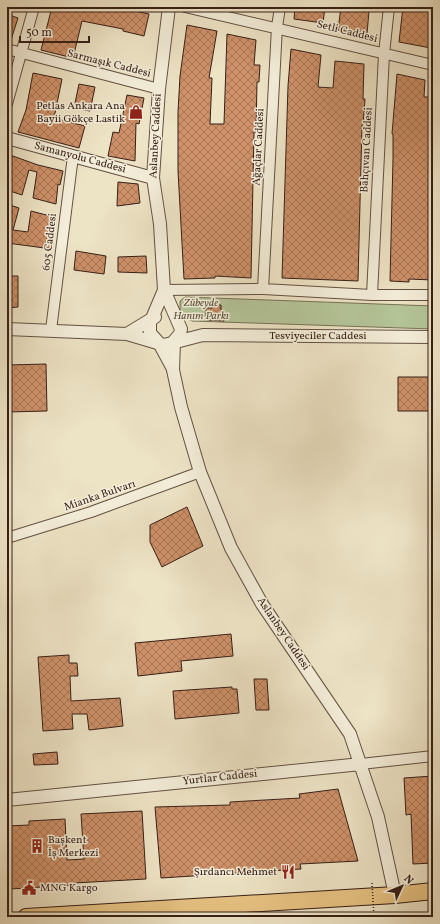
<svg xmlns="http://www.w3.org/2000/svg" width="440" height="924" font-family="Vollkorn,serif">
<defs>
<pattern id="building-cross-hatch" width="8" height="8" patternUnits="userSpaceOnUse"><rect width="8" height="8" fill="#ce9169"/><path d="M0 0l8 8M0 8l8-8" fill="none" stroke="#a87655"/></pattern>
</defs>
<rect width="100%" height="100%" fill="#ede3c5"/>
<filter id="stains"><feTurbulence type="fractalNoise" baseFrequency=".005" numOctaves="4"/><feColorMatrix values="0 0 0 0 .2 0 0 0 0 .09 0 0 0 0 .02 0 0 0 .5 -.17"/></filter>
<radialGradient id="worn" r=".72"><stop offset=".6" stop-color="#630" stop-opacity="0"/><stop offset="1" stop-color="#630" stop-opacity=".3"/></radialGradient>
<path fill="#b4c598" stroke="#767258" d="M185,297L433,306V329L192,321L188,319L180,310V301Z"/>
<path fill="url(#building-cross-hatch)" stroke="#371f17" d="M52,7H117L149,14L144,36L123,31V29L82,21L73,58L41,50Z
M295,7H325L323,23L294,19Z
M341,7L369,11L367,34L338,30Z
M403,7H433L431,48L399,42Z
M7,14L18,18L10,43H7Z
M187,25L217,31L209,78H212L210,124H224L227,34L256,40L254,65H260L259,82H257L256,132H254L251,278L215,276V278L184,279L178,171V112L180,76Z
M291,49L321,55L318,87L333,88L335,61L364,64L363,99H365L363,125H362L358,281L282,278L288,86Z
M33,73L62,79L54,118L85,126L79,148L18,132L26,110Z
M397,74L425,80L424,97H433V280L409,279V282L390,281L393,159V134H392Z
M79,84L95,87L90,111L74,108Z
M127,95L144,98L139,124L136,123L135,161L108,156L113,132L119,133Z
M10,155L38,165L63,171L60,185L58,184L56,204L33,198L37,172L29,170L22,195L7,190V164Z
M118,182L138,184L140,203L117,206Z
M7,204L19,208L13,230L28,232L31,211L54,217L51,235H54L52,249L7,243Z
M76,251L106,256L104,274L74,270Z
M146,256L147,273L118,272V257Z
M7,276H18V307L7,308Z
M212,305H221V311H224V321L206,320V308H212Z
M46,364L47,411L7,412V365Z
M398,377H433V411H398Z
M187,507L203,546L162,567L150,542V525Z
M231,634L233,656L181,661L182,671L138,676L135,643Z
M69,655V663H77L78,676H70L71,701L120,698L123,726L89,730L87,714H72L73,729L43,731L38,657Z
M254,679H267L269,710H256Z
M232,687V689H237L239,713L175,719L173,691Z
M57,752L58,764L34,765L33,754Z
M433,776V863L413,864L411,814L406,815L404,778Z
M338,789L358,861L300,864L301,869L161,878L155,807L230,805V802L300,798L299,794Z
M142,811L146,879L74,883V885L10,889L7,826L29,825V821L65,819L67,860L84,859L81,814Z"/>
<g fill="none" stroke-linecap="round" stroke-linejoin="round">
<defs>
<path id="minor" d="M185,7L433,65
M7,49L159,89
M7,104L34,7
M263,289L277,27L280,7
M164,290L263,289L372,295H433
M372,295L384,54L389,7
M51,330L73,156
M7,538L91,512L200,472
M361,764L433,756"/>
<path id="tertiary" d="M169,7L159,89L153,178L160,224L164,290L181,329L180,334L174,341L173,370L181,407L200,472L231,548L262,604L350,734L378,817L395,895
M7,138L153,178
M164,290L150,323V333L159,343L173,369
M7,329L127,334L164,345L203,335L433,337
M127,334L155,317
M7,800L361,764"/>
<path id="primary" d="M26,917L395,895L433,891"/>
</defs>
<use href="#minor" stroke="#645042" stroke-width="12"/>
<use href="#tertiary" stroke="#645042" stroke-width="14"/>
<use href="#primary" stroke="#371f17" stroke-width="18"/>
<use href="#minor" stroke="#f3edd9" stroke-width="10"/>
<use href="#tertiary" stroke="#f3edd9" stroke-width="12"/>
<use href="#primary" stroke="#e6c282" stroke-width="16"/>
<path stroke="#371f17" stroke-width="1.5" stroke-dasharray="1 2" stroke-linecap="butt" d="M372,883L374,917"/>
</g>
<defs>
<symbol id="shop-bare" viewBox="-9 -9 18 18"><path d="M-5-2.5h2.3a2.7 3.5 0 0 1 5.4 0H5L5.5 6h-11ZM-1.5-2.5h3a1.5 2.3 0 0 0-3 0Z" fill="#8f2418" stroke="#f3edd9" stroke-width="2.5" paint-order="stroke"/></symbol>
<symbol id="building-bare" viewBox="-9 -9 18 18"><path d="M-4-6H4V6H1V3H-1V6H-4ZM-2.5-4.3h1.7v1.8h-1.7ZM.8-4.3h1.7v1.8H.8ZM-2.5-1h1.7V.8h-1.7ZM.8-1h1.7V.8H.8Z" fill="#8f2418" stroke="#f3edd9" stroke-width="2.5" paint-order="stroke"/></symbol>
<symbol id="restaurant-bare" viewBox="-9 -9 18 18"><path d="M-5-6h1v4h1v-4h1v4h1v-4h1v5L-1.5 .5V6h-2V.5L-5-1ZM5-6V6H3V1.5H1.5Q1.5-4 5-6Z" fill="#8f2418" stroke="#f3edd9" stroke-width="2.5" paint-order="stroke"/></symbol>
<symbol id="civic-bare" viewBox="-9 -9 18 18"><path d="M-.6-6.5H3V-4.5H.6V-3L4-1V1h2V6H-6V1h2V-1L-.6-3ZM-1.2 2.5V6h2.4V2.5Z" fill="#8f2418" stroke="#f3edd9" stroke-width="2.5" paint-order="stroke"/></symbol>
</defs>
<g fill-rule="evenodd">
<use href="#shop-bare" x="126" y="102" width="20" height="20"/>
<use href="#building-bare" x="27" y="836" width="20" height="20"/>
<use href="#restaurant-bare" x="278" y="862" width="20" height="20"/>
<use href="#civic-bare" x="19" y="878" width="20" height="20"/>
</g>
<g text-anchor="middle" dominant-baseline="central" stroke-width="3" stroke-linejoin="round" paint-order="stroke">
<g font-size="11" fill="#371f17" stroke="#f3edd9">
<text transform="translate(347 32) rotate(14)">Setli Caddesi</text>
<text transform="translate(109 64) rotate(14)">Sarmaşık Caddesi</text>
<text transform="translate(156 136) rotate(-87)">Aslanbey Caddesi</text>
<text transform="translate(259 147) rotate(-87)">Ağaçlar Caddesi</text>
<text transform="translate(367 150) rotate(-87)">Bahçıvan Caddesi</text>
<text transform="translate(80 158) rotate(15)">Samanyolu Caddesi</text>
<text transform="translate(50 242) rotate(-83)">605 Caddesi</text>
<text x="318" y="336">Tesviyeciler Caddesi</text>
<text transform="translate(100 496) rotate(-19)">Mianka Bulvarı</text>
<text transform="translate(283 634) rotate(56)">Aslanbey Caddesi</text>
<text transform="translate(220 778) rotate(-6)">Yurtlar Caddesi</text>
</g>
<g font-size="11" fill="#371f17" stroke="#f3edd9" text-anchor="end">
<text x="125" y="106">Petlas Ankara Ana<tspan x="125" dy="13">Bayii Gökçe Lastik</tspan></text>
<text x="48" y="840" text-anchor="start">Başkent<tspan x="48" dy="13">İş Merkezi</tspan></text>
<text x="277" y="872">Şırdancı Mehmet</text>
<text x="40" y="888" text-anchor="start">MNG Kargo</text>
</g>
<g font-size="11" font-style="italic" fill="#5c513e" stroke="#f3edd9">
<text x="201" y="303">Zübeyde<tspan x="201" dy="13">Hanım Parkı</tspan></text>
</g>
</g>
<rect width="440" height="924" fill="none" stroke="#ede3c5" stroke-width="24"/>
<rect x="8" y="8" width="424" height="908" fill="none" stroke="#371f17" stroke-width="2"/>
<rect x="12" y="12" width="416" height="900" fill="none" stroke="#371f17"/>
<g transform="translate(402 886) rotate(46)" stroke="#f3edd9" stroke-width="3" paint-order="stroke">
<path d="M0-3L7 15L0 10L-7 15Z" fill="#371f17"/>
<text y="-6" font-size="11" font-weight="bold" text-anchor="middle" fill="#371f17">N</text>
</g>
<path d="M20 36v6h69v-6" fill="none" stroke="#371f17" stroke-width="2"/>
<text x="26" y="36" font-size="12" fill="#371f17" stroke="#f3edd9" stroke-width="3" paint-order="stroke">50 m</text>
<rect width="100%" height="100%" filter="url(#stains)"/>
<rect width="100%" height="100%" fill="url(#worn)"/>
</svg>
